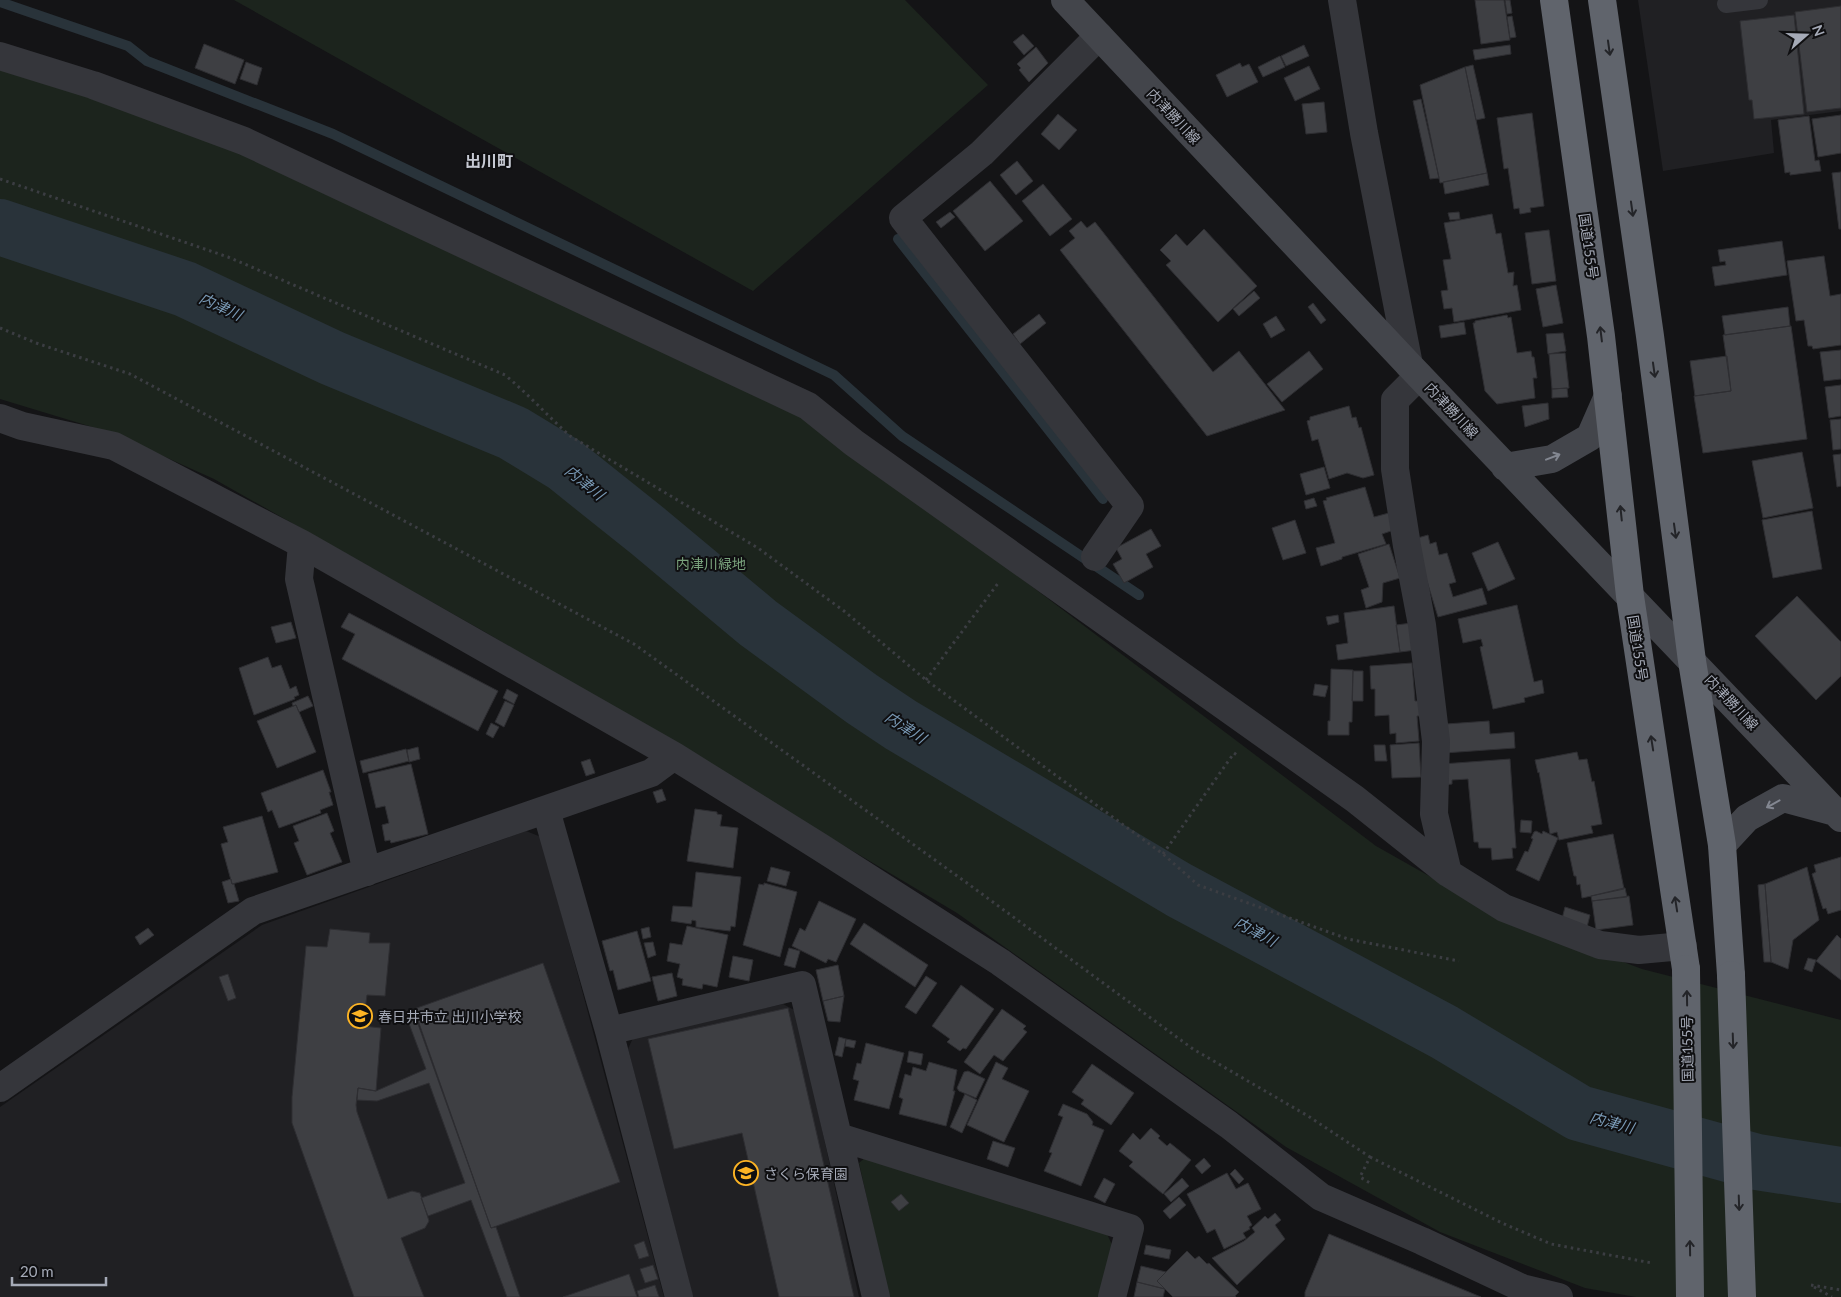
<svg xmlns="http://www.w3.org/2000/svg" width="1841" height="1297" font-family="Lato,'Noto Sans JP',sans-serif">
<rect width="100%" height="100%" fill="#141416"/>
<path fill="#202023" d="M1638,0H1841V111L1771,120L1774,153L1663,171Z
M526,831L541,837L664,1297H0V1107L262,925Z
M783,1004L796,1011L859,1297H693L628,1049L633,1038Z"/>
<path fill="#1c241d" d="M234,0H905L988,85L753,291Z
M0,65L89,91L341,194L802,413L1376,846L1498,915L1642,969L1841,1020V1297H1636L1585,1288L1440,1232L1286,1147L957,913L485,632L214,479L112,433L0,399Z
M869,1154L1107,1234L1113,1247L1099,1297H889L859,1163Z"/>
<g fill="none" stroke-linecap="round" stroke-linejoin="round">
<path stroke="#29333a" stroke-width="10" d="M0,2L128,46L147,61L333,134L834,375L902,436L1139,595
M898,239L1103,499"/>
<path stroke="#29333a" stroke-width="56" d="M0,227L185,289L332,358L513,433L564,464L649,532L758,623L862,699L901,725L1179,890L1444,1032L1579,1113L1757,1162L1841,1175"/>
</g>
<path fill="#3e3f43" stroke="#2e2e32" d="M1475,0H1504L1510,40L1481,44Z
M1505,0H1510L1512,13L1507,14Z
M1841,6V108L1807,112L1795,12Z
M1794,15L1804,114L1754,119L1752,100H1749L1740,21Z
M1512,16L1516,37L1510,38L1507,17Z
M1023,34L1034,46L1024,55L1013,42Z
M204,44L244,60L235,84L195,68Z
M1304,45L1309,56L1286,66L1281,56Z
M1510,45L1511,54L1475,60L1473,50Z
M1036,47L1048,63L1029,82L1019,70L1021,68L1017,64Z
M1280,56L1285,67L1263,77L1258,67Z
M246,62L262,68L257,85L240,79Z
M1240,63L1242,67L1249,64L1258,82L1227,97L1216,75Z
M1473,65L1485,118L1476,120L1465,67Z
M1309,66L1320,89L1295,101L1284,78Z
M1465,67L1487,173L1440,183L1420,85Z
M1421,99L1439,178L1430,179L1413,101Z
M1324,102L1327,132L1306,134L1302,104Z
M1532,113L1544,206L1530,208L1531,212L1520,214L1519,208L1514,209L1508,168L1504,169L1497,118Z
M1058,114L1077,130L1059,150L1041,134Z
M1841,115V153L1818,157L1812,119Z
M1809,116L1815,161L1819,160L1821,171L1790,175V172L1785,173L1778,120Z
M1017,161L1033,181L1016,195L1000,175Z
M1841,172V229H1839L1832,173Z
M1487,173L1489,185L1445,194L1443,182Z
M990,181L1023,221L985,251L953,211Z
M1043,184L1072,219L1050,236L1022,201Z
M950,212L955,217L941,228L936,222Z
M1459,212L1460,219L1450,220L1448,213Z
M1492,214L1496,234L1501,233L1508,273L1514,272L1513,286L1517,285L1521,310L1454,322L1452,308L1444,309L1441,291L1448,290L1443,260L1451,259L1444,223Z
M1081,221L1087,228L1095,222L1213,372L1239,351L1285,410L1207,436L1060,250L1075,238L1069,231Z
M1204,229L1257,286L1218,322L1166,265L1171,261L1160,250L1176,234L1187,246Z
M1549,230L1556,281L1532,284L1525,233Z
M1782,241L1787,275L1715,286L1712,267L1726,265L1725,261L1720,262L1718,250Z
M1824,256L1830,296L1841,294V345L1813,349L1812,346H1808L1804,320L1796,321L1787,261Z
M1556,285L1563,323L1543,327L1536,289Z
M1254,291L1260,298L1239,316L1233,309Z
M1313,303L1326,320L1321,324L1308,307Z
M1788,307L1790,326L1725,335L1722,316Z
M1039,314L1046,323L1020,344L1013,334Z
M1507,315L1508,318L1511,317L1517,353L1531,351L1532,357H1534L1537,378H1533L1535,398L1497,404L1485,391L1473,323H1475V321Z
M1276,316L1285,330L1271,338L1263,324Z
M1464,322L1466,334L1441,338L1439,326Z
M1791,326L1807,439L1703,453L1694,396L1731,391L1723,335Z
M1563,333L1566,351L1548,354L1546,334Z
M1841,350V379L1824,381L1820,352Z
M1309,351L1323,369L1282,402L1267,384Z
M1565,353L1569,388L1552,389L1549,354Z
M1727,356L1731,391L1695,396L1690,361Z
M1841,385V416L1829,418L1825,387Z
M1567,388L1568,397L1552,398V389Z
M1548,403L1549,419L1525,427L1522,406Z
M1349,406L1352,418L1356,417L1359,428L1361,427L1374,475L1363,478L1347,473L1329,479L1318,439L1312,441L1307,421L1310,420V417Z
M1841,419V449L1833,450L1830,420Z
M1802,452L1813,508L1763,518L1752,461Z
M1841,454V486L1837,487L1833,455Z
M1324,467L1330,488L1306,495L1300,474Z
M1365,487L1374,517L1389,513L1394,530L1382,534L1386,544L1342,557V559L1321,566L1316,548L1335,543L1323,501L1327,500L1326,498Z
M1314,498L1317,506L1306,509L1304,501Z
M1812,511L1822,569L1773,578L1762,520Z
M1295,520L1306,553L1283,560L1272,528Z
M1151,529L1161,546L1146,554L1153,567L1124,583L1113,564L1122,559L1116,548Z
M1428,535L1430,544L1436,542L1439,555L1447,553L1456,582L1449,584L1453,597L1482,588L1487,604L1438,617L1414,539Z
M1498,542L1515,579L1488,591L1472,553Z
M1389,544L1400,578L1383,583L1382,602L1366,608L1361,590L1369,587L1358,554Z
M1797,596L1841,642V676L1816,700L1755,636Z
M1517,605L1534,682L1542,680L1544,693L1524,698L1525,702L1493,709L1480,647L1483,646L1481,639L1463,643L1458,619Z
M1394,606L1400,652L1338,660L1336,645L1348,643L1344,613Z
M349,613L498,691L478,731L342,659L355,634L341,627Z
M1338,615L1339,622L1328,625L1326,617Z
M291,622L296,638L276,643L271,627Z
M1412,623L1416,650L1400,652L1396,625Z
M268,657L272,668L281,665L290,689L296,686L299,695L294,697L295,699L254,715L239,668Z
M1412,663L1415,701H1420L1421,716H1417L1419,741L1396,743V733L1390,734L1389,715L1375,716V689H1371L1370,666Z
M1331,669L1353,670L1352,722H1349V735H1328V721H1330Z
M1353,671H1363V701H1352Z
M1315,684L1328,686L1325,697L1313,695Z
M507,689L518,695L514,704L503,698Z
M308,696L313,706L299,712L296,705L293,706L292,703Z
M505,701L514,705L504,727L495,722Z
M296,705L316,752L277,768L257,721Z
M1489,721L1490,734L1514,732L1515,748L1444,753L1446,724Z
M491,723L499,727L493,738L486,734Z
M1419,743L1421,777L1392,778L1390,745Z
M1374,745H1385L1387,761H1375Z
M418,747L420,759L409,762L407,750Z
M406,749L409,761L363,773L360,761Z
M1577,752L1579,760L1587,759L1592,782L1594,781L1602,824L1591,826L1593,833L1559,840L1557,832L1550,834L1539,772L1538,773L1535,760Z
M590,759L595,773L586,776L581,762Z
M1510,759L1516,848H1512L1513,858L1492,860L1491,848H1479L1478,842H1474L1468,779L1452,780V784L1444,785L1442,764Z
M411,764L428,834L391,843L390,840L385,841L382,825L389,823L385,806L376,808L368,774Z
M323,770L331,792H329L333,805L320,810L321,813L279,828L272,810L268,812L261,793Z
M662,789L666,800L657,803L653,792Z
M695,809L717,812V814L722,815L720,826L738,828L733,868L687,861Z
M327,813L334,831L330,833L342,862L307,875L294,843L299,841L293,826Z
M262,816L278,872L232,884L221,844L228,842L223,827Z
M1521,820L1532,821L1531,833L1520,832Z
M1536,831L1542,834L1543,831L1558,838L1539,881L1516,870L1525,851L1528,852L1533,839L1531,838L1534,832Z
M1613,834L1624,889L1582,898L1580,884L1577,885L1576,876H1574L1567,843Z
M1841,857V910L1828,914L1826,908L1823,909L1812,874L1816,872L1814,865Z
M771,867L790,872L786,886L767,881Z
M1807,867L1819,920L1793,940L1788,969L1771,962L1765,884Z
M696,872L741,877L735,927L731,926L730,931L696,927V921L692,920L691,924L671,921L673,906L692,907Z
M231,879L232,884H234L239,901L228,903L222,882Z
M764,883L797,892L780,957L743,945L759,884L764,885Z
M1765,884L1771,962H1764L1758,885Z
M1624,888H1625L1627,897L1592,901L1591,896Z
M1629,896L1633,925L1596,930L1592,901Z
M819,901L856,919L836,962L828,959L826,963L792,946L800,928L805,931Z
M1565,907L1590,915L1587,927L1562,919Z
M864,923L928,965L915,987L850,944Z
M687,926L728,935L717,987L703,984L702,989L682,985L683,979L677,977L680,964L667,961L670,943L682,945Z
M649,927L651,937L643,939L641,929Z
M148,928L154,935L140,945L135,937Z
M330,929L370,933L369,943H390L385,996L367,995L363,1026L381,1028L376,1091L358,1088L356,1105L357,1112L388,1199L412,1191L420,1193L429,1221L425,1228L401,1238L424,1297H354L292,1123V1097L306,946L327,947Z
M637,931L651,981L618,990L613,970L610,971L602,941Z
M1837,935L1841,939V980L1816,961Z
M653,942L656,955L648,958L644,943Z
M789,948L800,951L795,968L784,965Z
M733,956L753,960L749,981L729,977Z
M1808,958L1816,960L1812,972L1804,969Z
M543,963L620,1182L491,1228L414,1009Z
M838,965L844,996L823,1001L816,970Z
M672,973L677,996L658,1001L652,977Z
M228,974L236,998L228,1001L219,977Z
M926,976L937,983L916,1014L905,1007Z
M961,985L994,1009L966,1049L963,1048L960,1051L947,1042L950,1039L932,1026Z
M844,996L840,1022L828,1021L823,1001Z
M788,1008L854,1297H779L742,1133L674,1149L648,1039Z
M1002,1009L1026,1026L1023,1029L1027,1032L1003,1061L994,1055L980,1074L964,1062Z
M413,1010L491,1228L496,1227L520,1297H507L471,1200L428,1216L421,1198L465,1183L429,1083L377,1101L357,1100L358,1088L376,1091L426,1069L405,1013Z
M839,1037L846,1039L842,1057L835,1055Z
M846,1039L856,1041L854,1048L845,1046Z
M866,1043L904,1053L889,1109L854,1100L859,1081L853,1079L857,1063L861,1064Z
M909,1051L923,1054L921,1065L907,1062Z
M929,1062L957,1070L953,1091H955L946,1126L899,1114L903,1099L899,1097L905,1074L911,1076L913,1067L926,1071Z
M996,1062L1008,1068L1002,1079L1029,1091L1004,1142L967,1125Z
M1092,1064L1134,1093L1111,1125L1081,1104L1084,1100L1072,1092Z
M968,1071L985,1079L976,1098L959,1091L957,1088L964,1072Z
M965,1094L977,1100L962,1133L950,1127Z
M1063,1104L1087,1114L1093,1122L1092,1125L1104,1130L1081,1186L1044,1171L1052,1153L1049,1152L1063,1117L1058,1115Z
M1151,1128L1160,1136L1158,1138L1167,1146L1170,1143L1191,1160L1163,1194L1129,1166L1133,1162L1119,1151L1133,1133L1140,1140Z
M993,1141L1015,1148L1008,1167L987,1159Z
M1204,1158L1211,1166L1202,1174L1195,1166Z
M1235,1169L1244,1179L1239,1184L1230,1174Z
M1227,1173L1236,1189L1248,1183L1261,1209L1247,1216L1252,1225L1249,1227L1250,1229L1243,1233L1246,1238L1224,1249L1215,1229L1207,1233L1187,1194Z
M1104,1178L1115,1184L1105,1203L1094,1197Z
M1182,1178L1189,1186L1171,1202L1164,1194Z
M901,1194L909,1203L899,1211L891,1202Z
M1179,1197L1186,1205L1170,1219L1163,1211Z
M1275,1213L1281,1220L1275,1225L1285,1239L1237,1285L1212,1258L1244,1241L1255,1232L1252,1228L1265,1216L1268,1219Z
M1329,1234L1481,1297H1305V1292Z
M644,1241L649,1256L639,1259L634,1245Z
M1146,1245L1171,1250L1169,1259L1144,1254Z
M1187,1251L1195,1259L1199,1256L1207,1264L1209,1263L1239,1292L1235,1296L1236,1297H1173L1157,1281Z
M653,1265L658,1279L645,1283L640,1269Z
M1141,1266L1166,1272L1157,1281L1165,1289L1137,1282Z
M629,1274L637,1297H563Z
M1137,1282L1165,1289L1163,1297H1134Z
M655,1285L659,1297H639L637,1291Z"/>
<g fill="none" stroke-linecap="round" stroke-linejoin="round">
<path stroke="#3b3d42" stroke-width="3" stroke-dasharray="2.5 4" stroke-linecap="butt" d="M0,179L228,257L505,375C528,394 548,416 570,436L758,548L844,611L926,680L1163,854L1198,885L1348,939L1459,961
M0,328L36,343L130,374L634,644L967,883L1193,1049L1308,1116L1370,1157L1360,1177L1370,1183
M926,680L999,582
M1163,854L1234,753L1237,755
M1370,1157L1502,1223L1551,1244L1652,1263
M1811,1285L1841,1290
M1814,1287L1832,1297"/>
<path stroke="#35363b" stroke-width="18" d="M1726,4L1759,0"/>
<path stroke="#35363b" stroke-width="28" d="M1342,0L1364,133L1409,365
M0,56L93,85L244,141L808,406L854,443L1355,799L1448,873L1504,908L1600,945L1639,950L1683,946
M1419,376L1395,400V469L1407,546L1422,625L1436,741L1434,814L1448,873
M0,418L22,426L114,446L302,544L674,756L820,847L1000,962L1229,1125L1321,1197L1422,1241L1522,1288L1559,1297
M302,544L299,579L367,872
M1095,557L1130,506L903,218L982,153L1099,36
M546,810L609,1031L679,1297
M609,1031L802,985L876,1297
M0,1088L253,911L651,773L674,756
M839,1137L1130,1228L1112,1297"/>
<path stroke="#43454b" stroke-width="28" d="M1065,0L1409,365L1841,818
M1505,467L1552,459L1590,437L1608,396
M1722,845L1747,818L1783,798L1835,812"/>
<path stroke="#60646c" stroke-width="28" d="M1554,0L1601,336L1630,596L1686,969
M1602,0L1650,336L1692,661L1722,845L1731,975"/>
<path stroke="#60646c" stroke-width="28" d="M1686,969L1690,1297
M1731,975L1742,1297"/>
</g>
<defs><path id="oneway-shaft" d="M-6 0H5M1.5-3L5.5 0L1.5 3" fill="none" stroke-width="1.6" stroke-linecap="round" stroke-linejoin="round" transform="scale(1.25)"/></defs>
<g stroke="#232428">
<use href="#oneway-shaft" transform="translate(1609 48) rotate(82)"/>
<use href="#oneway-shaft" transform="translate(1632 209) rotate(82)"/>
<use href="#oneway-shaft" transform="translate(1601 334) rotate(-97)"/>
<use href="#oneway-shaft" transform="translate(1654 370) rotate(82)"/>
<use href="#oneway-shaft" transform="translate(1621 513) rotate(-96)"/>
<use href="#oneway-shaft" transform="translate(1675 531) rotate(82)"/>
<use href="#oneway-shaft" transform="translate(1652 743) rotate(-99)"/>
<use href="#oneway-shaft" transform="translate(1676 904) rotate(-99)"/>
<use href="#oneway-shaft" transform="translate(1687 998) rotate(-91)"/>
<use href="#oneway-shaft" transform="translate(1733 1041) rotate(88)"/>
<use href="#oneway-shaft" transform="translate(1739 1203) rotate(88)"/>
<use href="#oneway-shaft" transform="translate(1690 1248) rotate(-91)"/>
</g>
<g stroke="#838791">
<use href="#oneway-shaft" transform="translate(1553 457) rotate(-21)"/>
<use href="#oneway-shaft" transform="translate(1773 804) rotate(151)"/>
</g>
<defs>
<symbol id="school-ring" viewBox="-11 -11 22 22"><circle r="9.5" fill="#0f0f11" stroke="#fdb424" stroke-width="1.5"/><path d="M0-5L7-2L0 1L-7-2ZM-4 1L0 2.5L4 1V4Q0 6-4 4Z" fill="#fdb424"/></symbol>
</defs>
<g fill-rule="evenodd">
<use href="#school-ring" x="346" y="1002" width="28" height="28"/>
<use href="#school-ring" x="732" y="1159" width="28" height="28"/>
</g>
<g text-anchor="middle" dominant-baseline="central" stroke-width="4" stroke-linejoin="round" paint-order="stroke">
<g font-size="14" fill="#a5aab7" stroke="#0f0f11">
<text transform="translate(1174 116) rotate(47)">内津勝川線</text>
<text transform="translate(1589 246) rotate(82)">国道155号</text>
<text transform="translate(1452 410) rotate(47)">内津勝川線</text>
<text transform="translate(1638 648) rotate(81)">国道155号</text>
<text transform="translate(1732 702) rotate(47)">内津勝川線</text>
<text transform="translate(1687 1049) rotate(-91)">国道155号</text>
</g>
<g font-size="14" fill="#7aa37d" stroke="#0f0f11">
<text x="711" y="563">内津川緑地</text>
</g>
<g font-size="14" fill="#a5aab7" stroke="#0f0f11" text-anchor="start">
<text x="378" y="1016">春日井市立 出川小学校</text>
<text x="764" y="1173">さくら保育園</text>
</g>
<g font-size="15" font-style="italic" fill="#7999b5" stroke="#0f0f11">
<text transform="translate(221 306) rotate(25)">内津川</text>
<text transform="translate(585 482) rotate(39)">内津川</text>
<text transform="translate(906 727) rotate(33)">内津川</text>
<text transform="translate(1256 931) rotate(28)">内津川</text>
<text transform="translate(1612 1122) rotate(15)">内津川</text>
</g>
<g font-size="16" font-weight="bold" fill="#c6c9d3" stroke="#0f0f11">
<text x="489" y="160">出川町</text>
</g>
</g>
<g transform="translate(1806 35) rotate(70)" stroke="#0f0f11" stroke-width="4" paint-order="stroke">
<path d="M0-4L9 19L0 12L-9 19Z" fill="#a5aab7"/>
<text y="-8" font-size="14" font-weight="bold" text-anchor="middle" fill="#a5aab7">N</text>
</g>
<path d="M12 1277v8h94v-8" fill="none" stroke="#a5aab7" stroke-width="2.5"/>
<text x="20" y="1277" font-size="15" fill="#a5aab7" stroke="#0f0f11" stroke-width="4" paint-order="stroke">20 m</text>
</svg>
